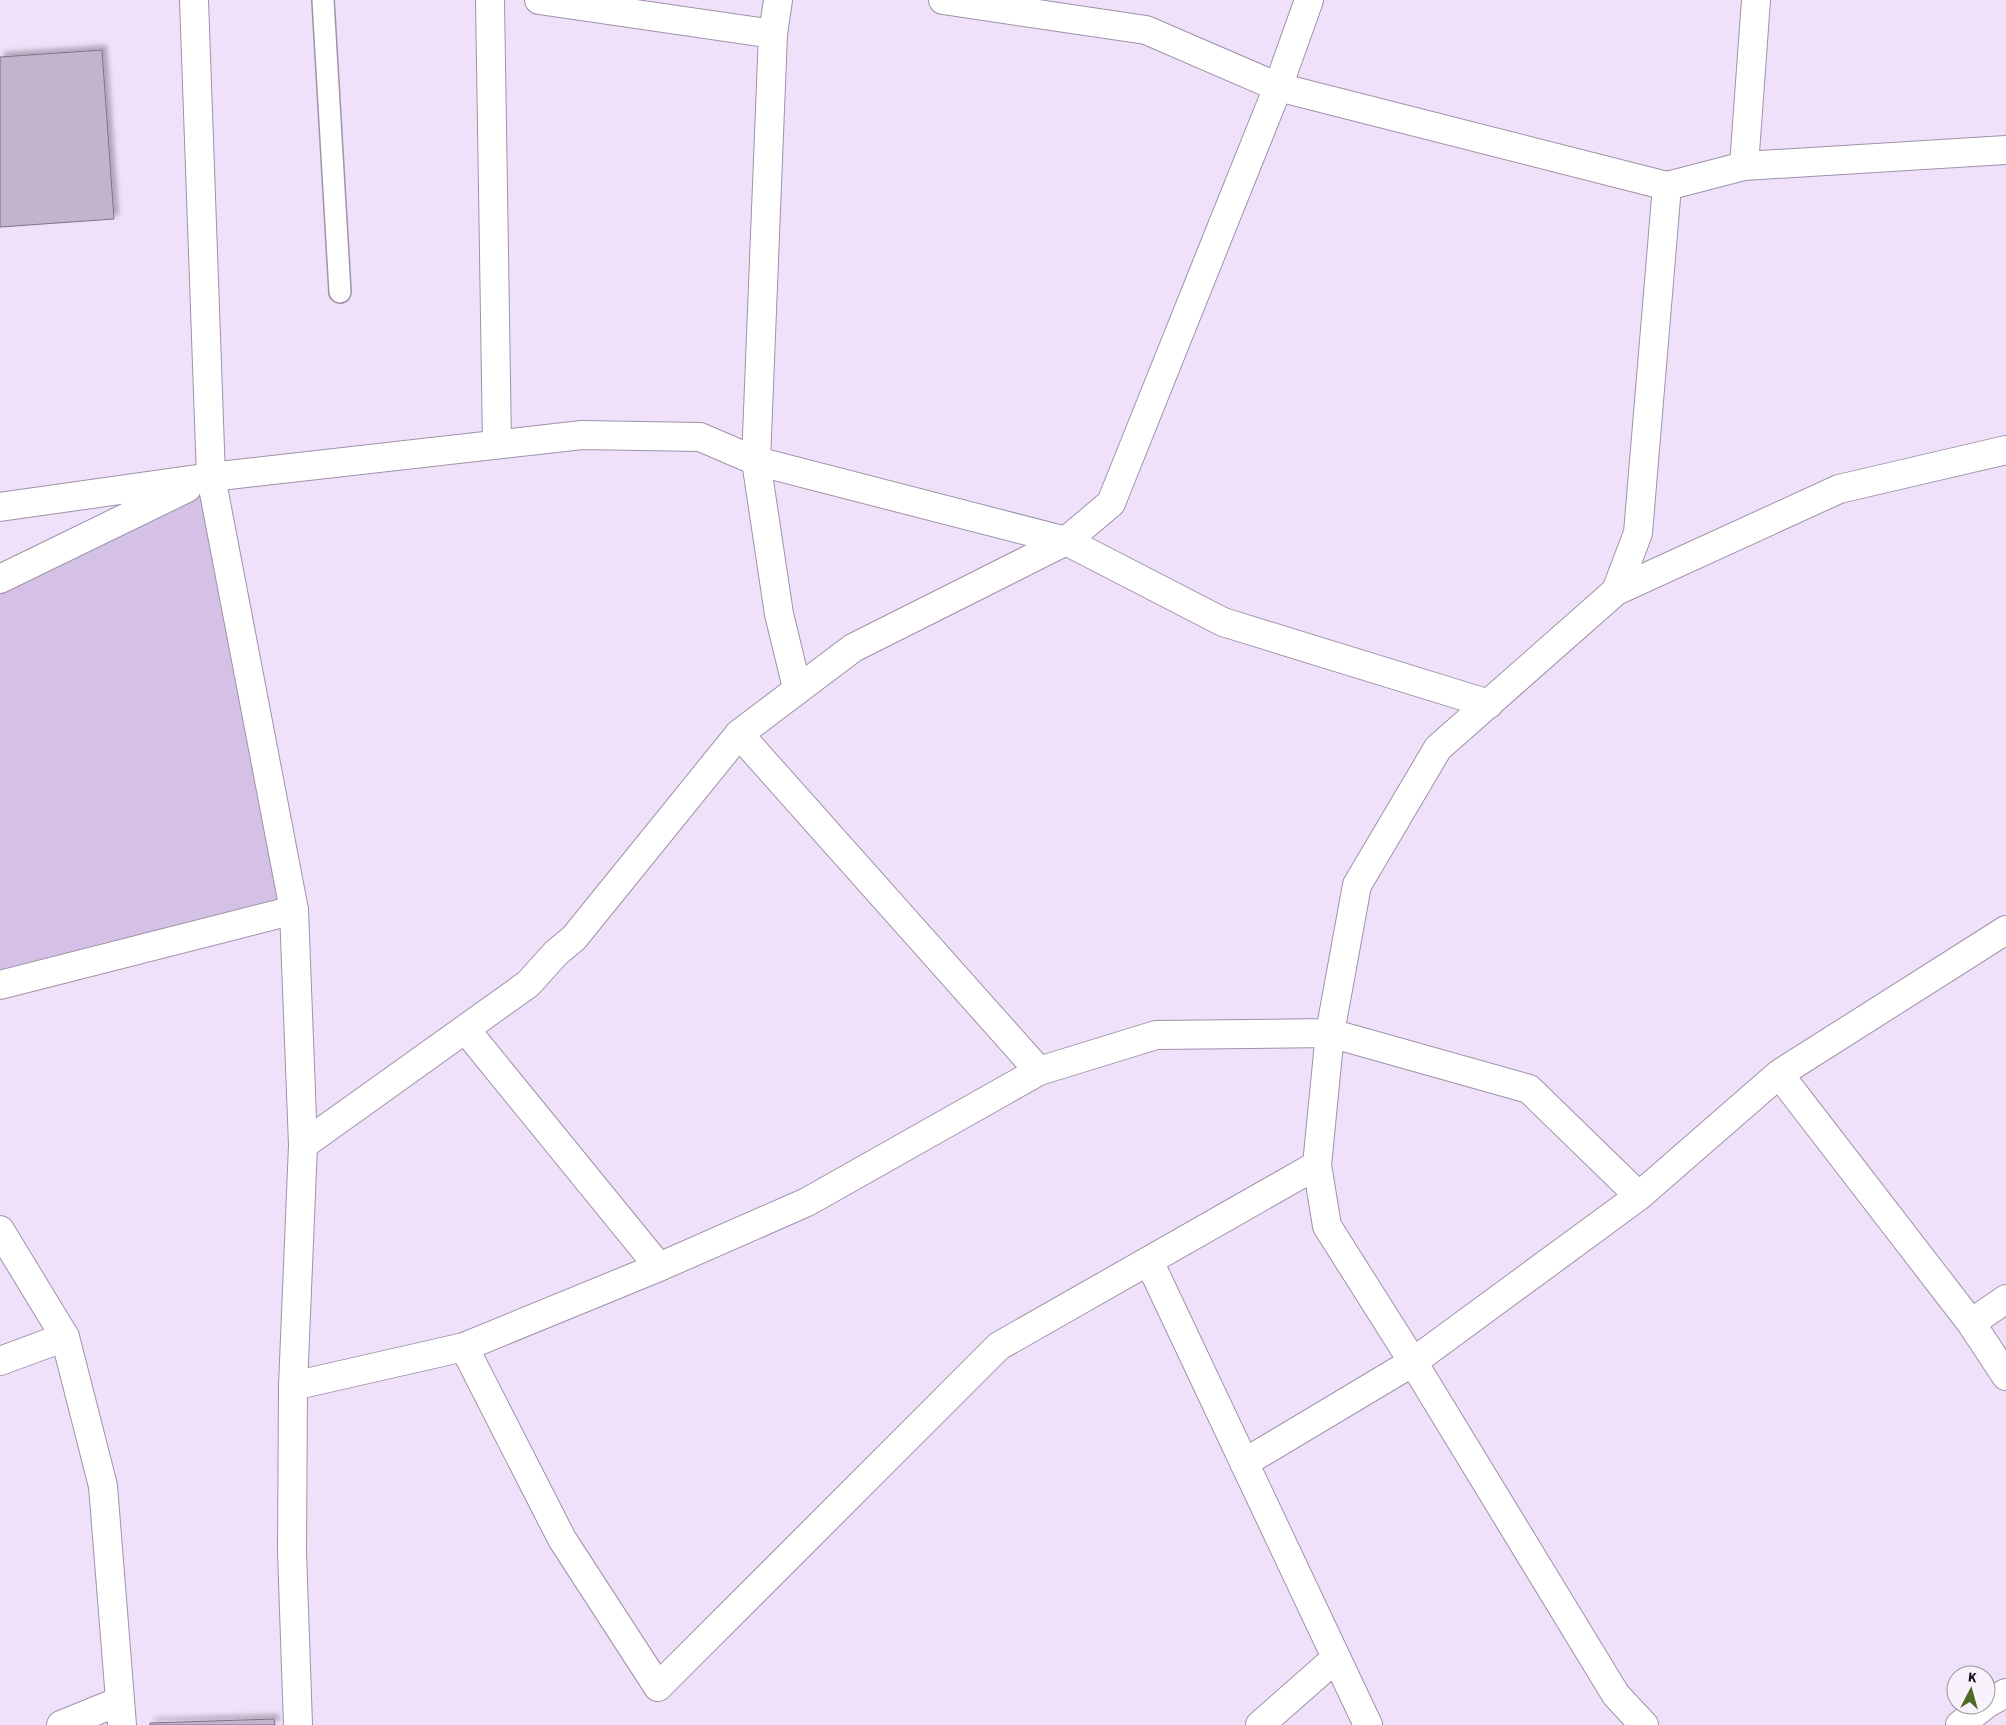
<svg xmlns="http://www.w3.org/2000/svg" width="2006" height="1725" font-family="'Source Sans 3',sans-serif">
<defs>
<filter id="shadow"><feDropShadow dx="4.5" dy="-4.5" stdDeviation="2.5" flood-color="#0004"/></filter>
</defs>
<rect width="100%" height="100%" fill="#efe1fa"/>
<path fill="#d5c1e6" d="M211,477L294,910L0,985V579Z"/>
<path fill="#c1b4cc" stroke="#7d7187" filter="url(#shadow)" d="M102,50L114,219L0,227V57Z
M274,1719L275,1725H150V1723Z"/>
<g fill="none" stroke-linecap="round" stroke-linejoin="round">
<defs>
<path id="lane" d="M323,0L340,292"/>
<path id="street" d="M490,0L497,444
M539,0L773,34
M778,0L773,34L756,461L779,614L797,688
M943,0L1146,30L1278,87L1667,186L1744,166L2006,150
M1744,166L1756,0
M0,507L211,477L582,435L700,437L756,461L1066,541L1223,622L1489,704
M0,579L187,488
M1616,591L1638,533L1667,186
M739,734L1039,1071
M0,985L294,910
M466,1030L659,1267
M1779,1074L1971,1323L2006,1376
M1149,1261L1368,1725
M1971,1323L2006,1299
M464,1347L562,1539L658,1687L999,1346L1317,1165
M0,1361L65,1337
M293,1386L464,1347L659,1267L807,1202L1039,1071L1156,1035L1330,1033L1529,1089L1639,1196
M1244,1463L1413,1362L1639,1196L1779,1074L2006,930
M61,1725L120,1701
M1260,1725L1336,1658
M1644,1725L1616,1695L1413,1362L1327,1226L1317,1165L1330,1033L1357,885L1438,748L1616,591L1839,489L2006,450"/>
<path id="secondary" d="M194,0L211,477L294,910L303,1145L293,1386L292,1552L298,1725
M303,1145L528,984L556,953L574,938L739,734L853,648L1066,541L1111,503L1278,87L1309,0
M0,1230L65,1337L103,1486L122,1725
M1986,1704L2006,1693
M1960,1725L1985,1705"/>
</defs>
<use href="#lane" stroke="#9f92a9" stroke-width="24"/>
<use href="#street" stroke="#9f92a9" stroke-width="30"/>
<use href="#secondary" stroke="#9f92a9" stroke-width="30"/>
<use href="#lane" stroke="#fff" stroke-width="21"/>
<use href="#street" stroke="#fff" stroke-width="28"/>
<use href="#secondary" stroke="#fff" stroke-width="28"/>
</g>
<g transform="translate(1971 1690) rotate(6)"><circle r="24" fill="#f7f2fc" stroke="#9a969f"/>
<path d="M0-4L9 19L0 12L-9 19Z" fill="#4d6c22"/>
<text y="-8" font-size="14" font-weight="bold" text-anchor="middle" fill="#0f0b13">K</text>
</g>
</svg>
